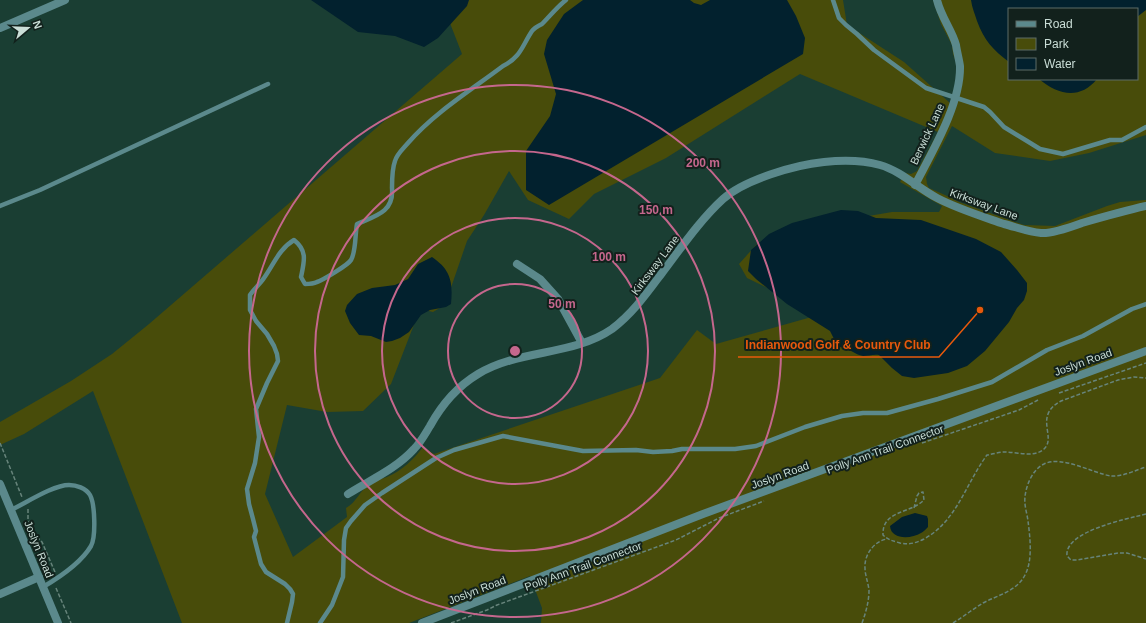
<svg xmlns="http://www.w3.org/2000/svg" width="1146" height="623" font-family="Arial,sans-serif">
<rect width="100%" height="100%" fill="#1a3e33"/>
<path fill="#484c0a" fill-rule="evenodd" d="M441,0H843L847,25L904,62L950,103L956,82V62L953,54L952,45L941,24L933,0H1146V135L1089,153L1050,161L995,153L952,126L926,177L927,184L929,188L945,195L959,202L1024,225L1055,226L1107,206L1120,202L1146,200V623H541L542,608L530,576L409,623H182L93,391L24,434L0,445V422L71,381L112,354L149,324L462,54ZM1009,9H1137V79H1009ZM800,74L938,132L917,171L911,174L905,173L900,182L942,206L939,212H892L845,220L756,245L739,264L747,278L798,303L815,316L716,344L697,330L660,378L434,454L423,447C413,460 403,470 387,477C381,479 375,480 370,484C359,491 357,502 346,508L347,517L293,557L265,494L287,405L327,412L363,411L391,384L420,309L433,312L445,305L467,241L484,215L509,171L528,200L569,219L594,194L666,158Z"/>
<path fill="#02212e" d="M311,0H469L467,6L438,38L424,47L395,36L358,32Z
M583,0H690L694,3L701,5L710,0H787L796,16L805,38L803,54L549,205L526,190V151L550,116L556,94L544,54L547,40L564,14Z
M971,0H1146V10L1137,17V9H1009V62C993,50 984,40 977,21C975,14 972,8 971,0Z
M1039,79H1097C1080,100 1058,95 1039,79Z
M841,210L858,211L876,218L921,220L976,239L1001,252L1017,270L1027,283V291L1024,300L1017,308L1009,322L985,351L967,366L948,373L914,378L902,376L892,368L879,355C874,354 868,356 863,356C855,355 849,347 838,347L830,331L787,304L756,279L748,271L751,250L769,234L792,223Z
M432,257C451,270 453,282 451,304L446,307L430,310L421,315L409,332L400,338L392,341L386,342L371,336L359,335L350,323L345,311L347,305L357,294L372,288L395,285L408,279L418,264Z
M915,513L927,516L928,519V527C926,529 923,532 921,533C911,539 891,540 890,526L902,517Z"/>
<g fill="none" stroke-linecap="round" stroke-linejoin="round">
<path stroke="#67847b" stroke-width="1.5" stroke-dasharray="4 2" stroke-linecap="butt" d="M1059,393L1146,363
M0,443L22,497
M922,443L1019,410L1038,400
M914,508L917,496L919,493L923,492L924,500C910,514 882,510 883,535C888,540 893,541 900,543C909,545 916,543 924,539C957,521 966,483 987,455C993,454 999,452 1005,452C1018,452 1034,458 1044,449C1057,437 1033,416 1061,401L1118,380L1134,377L1146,378
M28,509V519L35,535L42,542L55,572
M1146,514C1127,519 1064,531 1067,556L1071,560H1077L1118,553H1127L1146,559
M56,588L71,623
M451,623L487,610L497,605L676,540L719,518L764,501
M862,623C866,612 869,601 869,590C868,582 865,575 865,568C864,555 874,541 887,539
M953,623C963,617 973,609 983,603C998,595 1017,591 1025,575C1033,560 1030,537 1028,521C1027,513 1024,505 1025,497C1026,485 1033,469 1044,464C1062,455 1092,473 1111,476C1122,477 1136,470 1146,467"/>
<path stroke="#5b898c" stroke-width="4.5" d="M833,0L839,18L846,25L857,34L874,50L926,88L984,107L990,112L1004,127L1027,141L1040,149L1063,154L1110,140H1122L1146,127
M0,206L40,190L268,84
M11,510C26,503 53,485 69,485C76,485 86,488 90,495C95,504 96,537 91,546C81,563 60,577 43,587
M287,623L292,602L293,594L290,589L285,584L266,572L261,564L254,537L256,531L253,519L249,504L247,489L255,463L259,437L256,409L267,383L278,361L277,354L274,346L267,334L256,321L250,310V295C254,289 260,284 264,278C274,264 279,249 294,240C308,251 304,262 301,277L305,284C310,284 313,284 317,282C323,280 348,265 351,260C356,252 355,234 357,224C376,216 394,212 392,188C392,180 392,169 395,161C397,154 403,149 408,143C434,113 471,90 503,66C521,57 522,46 532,31C534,28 538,26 542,24C550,16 557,7 566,0
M320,623L332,605L343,577L344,540L346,528L351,521L365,505L382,493L436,458L454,450L503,436L583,451L636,450L653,452L672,451L682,449H735L756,446L805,427L842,416L863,413H887L938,399L992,382L1047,350L1083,336L1132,309L1146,304"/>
<path stroke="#5b898c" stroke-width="8" d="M0,28L65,0
M915,185C932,152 961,104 960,66C959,59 957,52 956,45C952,30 941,17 937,0
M517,264L540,279L558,299L582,343
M348,494C370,480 396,469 414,449C421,442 425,434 430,426C441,406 458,386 478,374C519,349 573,356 612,329C633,313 647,293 662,273C681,248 700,220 723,199C744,180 794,165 824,162C842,160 862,160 880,165C901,171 918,188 937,198C958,209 981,216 1004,224C1016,227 1028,232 1041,233C1052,234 1071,227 1082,223C1103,217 1124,211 1146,206
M0,594L39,577"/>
<path stroke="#5b898c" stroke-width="8" d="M0,484L58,623
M422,623L703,514L1146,351"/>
</g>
<g fill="none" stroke="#c5678d" stroke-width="2">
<circle cx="515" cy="351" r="67"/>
<circle cx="515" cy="351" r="133"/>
<circle cx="515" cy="351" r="200"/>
<circle cx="515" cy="351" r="266"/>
</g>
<g text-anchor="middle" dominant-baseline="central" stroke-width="4" stroke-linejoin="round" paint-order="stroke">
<g font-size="11" fill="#caded7" stroke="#12211c">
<text transform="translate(927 134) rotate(-65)">Berwick Lane</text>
<text transform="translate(984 204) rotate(20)">Kirksway Lane</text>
<text transform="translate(655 265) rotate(-53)">Kirksway Lane</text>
<text transform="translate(1083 362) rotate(-20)">Joslyn Road</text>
<text transform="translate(885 449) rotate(-20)">Polly Ann Trail Connector</text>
<text transform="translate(780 475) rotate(-20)">Joslyn Road</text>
<text transform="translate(39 549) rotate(68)">Joslyn Road</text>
<text transform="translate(583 566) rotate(-20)">Polly Ann Trail Connector</text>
<text transform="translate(477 590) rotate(-21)">Joslyn Road</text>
</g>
</g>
<circle cx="515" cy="351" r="6" fill="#c5678d" stroke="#12211c" stroke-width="2"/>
<g font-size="12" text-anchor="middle" font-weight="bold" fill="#c5678d" stroke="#12211c" stroke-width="4" stroke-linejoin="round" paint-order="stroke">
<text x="703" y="167">200 m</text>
<text x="656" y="214">150 m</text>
<text x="609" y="261">100 m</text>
<text x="562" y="308">50 m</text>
</g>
<path fill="none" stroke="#e8590c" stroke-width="1.5" d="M980 310L939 357H738"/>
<circle fill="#e8590c" stroke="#12211c" stroke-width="1.5" cx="980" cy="310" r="4"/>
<g font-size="12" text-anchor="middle" font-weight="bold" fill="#e8590c" stroke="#12211c" stroke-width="4" stroke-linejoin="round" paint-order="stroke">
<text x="838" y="349">Indianwood Golf &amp; Country Club</text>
</g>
<rect x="1008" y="8" width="130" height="72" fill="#12211c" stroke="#5c6d67"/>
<rect x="1016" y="21" width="20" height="6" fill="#5b898c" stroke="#5c6d67"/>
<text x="1044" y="28" font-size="12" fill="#caded7">Road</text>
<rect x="1016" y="38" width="20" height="12" fill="#484c0a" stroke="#5c6d67"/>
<text x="1044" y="48" font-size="12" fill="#caded7">Park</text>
<rect x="1016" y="58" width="20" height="12" fill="#02212e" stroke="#5c6d67"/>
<text x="1044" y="68" font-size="12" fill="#caded7">Water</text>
<g transform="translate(28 28) rotate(71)" stroke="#12211c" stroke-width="3" paint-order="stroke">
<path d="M0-3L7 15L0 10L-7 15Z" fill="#caded7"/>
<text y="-6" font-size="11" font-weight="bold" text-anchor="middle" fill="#caded7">N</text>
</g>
</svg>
